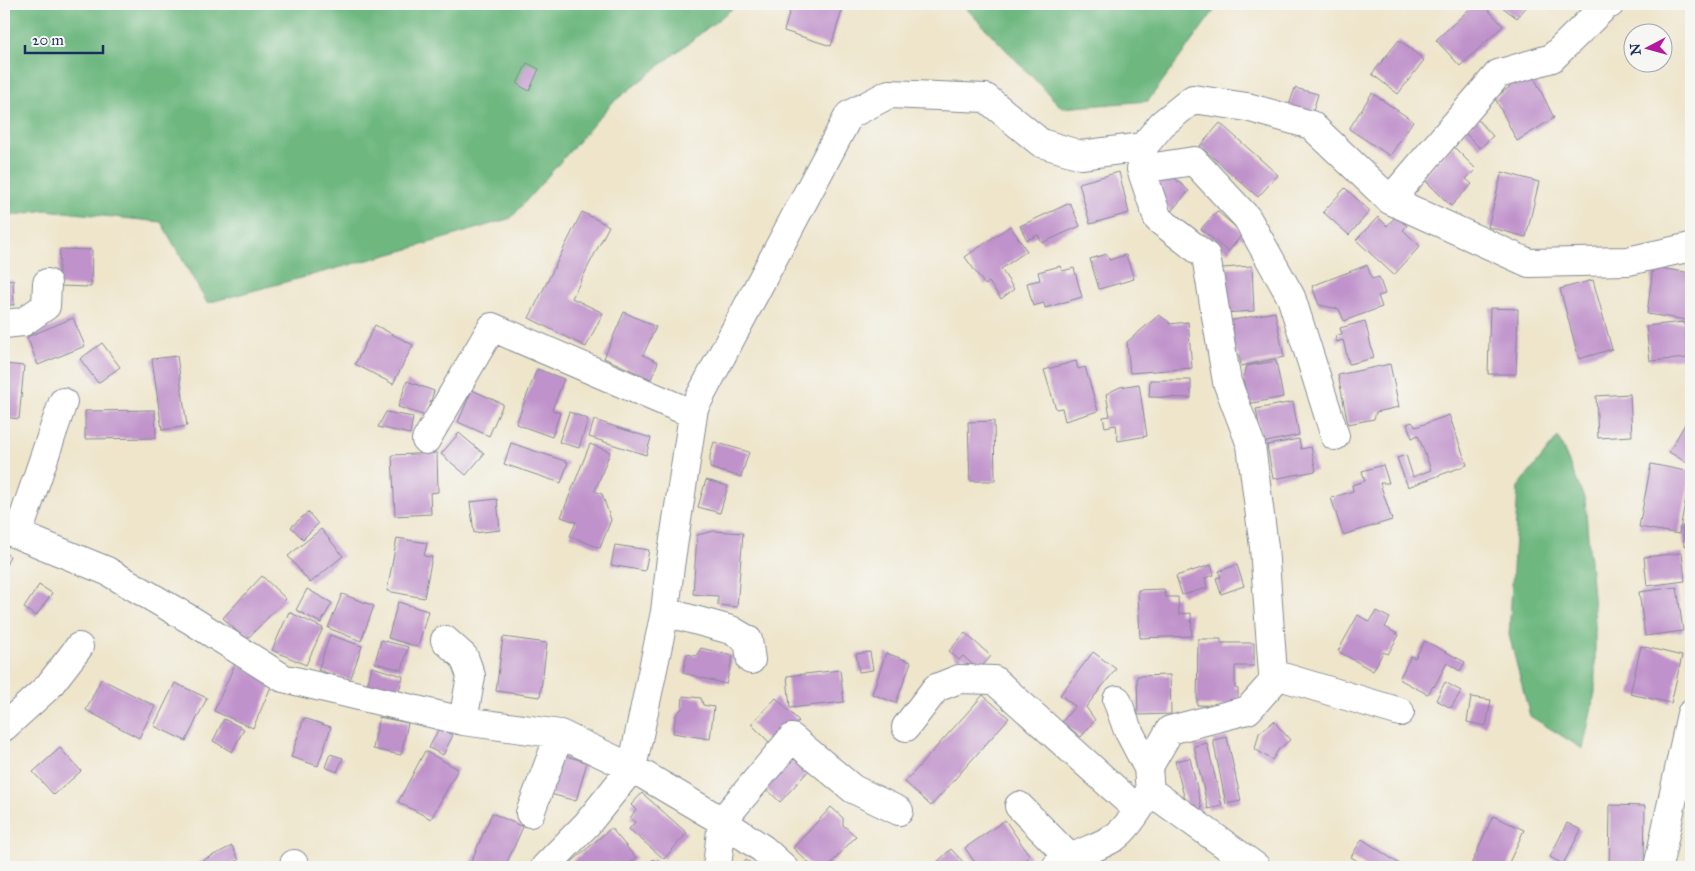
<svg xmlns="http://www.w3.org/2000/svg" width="1695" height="871" font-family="'IM FELL Great Primer',serif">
<rect width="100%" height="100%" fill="#f6f6f2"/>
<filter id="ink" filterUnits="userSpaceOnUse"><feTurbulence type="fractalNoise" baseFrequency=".02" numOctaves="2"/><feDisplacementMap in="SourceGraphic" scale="10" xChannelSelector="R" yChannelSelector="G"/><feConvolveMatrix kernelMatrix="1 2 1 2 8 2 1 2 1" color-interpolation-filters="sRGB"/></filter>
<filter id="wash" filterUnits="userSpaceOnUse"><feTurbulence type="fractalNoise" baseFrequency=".0096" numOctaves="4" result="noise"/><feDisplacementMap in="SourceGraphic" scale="20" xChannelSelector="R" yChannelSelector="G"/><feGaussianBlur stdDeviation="1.12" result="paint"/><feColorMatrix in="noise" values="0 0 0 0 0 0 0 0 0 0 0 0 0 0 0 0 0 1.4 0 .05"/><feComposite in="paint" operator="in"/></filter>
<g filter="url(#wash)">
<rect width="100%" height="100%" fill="#eee5cb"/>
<path fill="#6eb880" stroke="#44746f" d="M4,4H738L612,103L511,218L409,249L207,303L161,222L45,210L4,217Z
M962,4H1219L1148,101L1062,108Z
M1558,437L1585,500L1595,622V692L1583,749L1530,716L1509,635L1518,487Z"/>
<g id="blocks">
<path fill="#c092cb" d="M792,4H844L831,46L784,31Z
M1475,4H1483L1503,26L1460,66L1436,40Z
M1498,4H1529L1517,18Z
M1399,40L1424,60L1398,94L1372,74Z
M527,63L539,69L529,91L517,84Z
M1531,71L1554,118L1517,141L1495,98Z
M1295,88L1318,94L1311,118L1287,111Z
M1372,93L1413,121L1390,156L1349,129Z
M1477,119L1493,136L1480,148L1464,132Z
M1220,123L1278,175L1258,197L1200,146Z
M1453,146L1476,169L1466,179L1472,184L1451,206L1422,177Z
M1119,172L1129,213L1090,224L1079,183Z
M1168,172L1189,191L1171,211L1150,192Z
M1502,172L1539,182L1526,237L1488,227Z
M1345,188L1370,211L1349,235L1323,212Z
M1070,203L1080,226L1042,243L1038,235L1027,240L1020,226Z
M1217,211L1245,235L1242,239L1240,237L1228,252L1201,229Z
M582,212L609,226L572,298L603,313L586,347L529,318Z
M1396,216L1407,226L1403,230L1420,246L1394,275L1356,240L1378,217L1387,226Z
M1010,226L1027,251L1001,269L1014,289L1001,299L989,282L985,285L965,257Z
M60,249L92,250L91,287L58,286Z
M1107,254L1109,260L1126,255L1134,279L1099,289L1090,259Z
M1367,265L1372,279L1379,277L1385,294L1378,296L1382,307L1344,321L1339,309L1319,305L1312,286Z
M1060,266L1062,271L1074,268L1082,297L1045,308L1044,303L1033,306L1027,283L1040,280L1038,272Z
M1252,266L1254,311L1224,313L1222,268Z
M1653,267L1691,273V293L1687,320L1647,314Z
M13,280L14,305H4V281Z
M1593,280L1612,349L1579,359L1560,289Z
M1490,308L1518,309L1516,374H1488Z
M624,312L656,327L643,355L658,362L651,379L604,358Z
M1275,312L1284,357L1241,366L1239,354L1229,351L1223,322Z
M1159,315L1169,322V324L1188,322L1192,368L1130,373L1127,342Z
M73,318L85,346L38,365L27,337Z
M1365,321L1374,358L1349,364L1343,340L1337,342L1335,336L1342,334L1340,328Z
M1684,322L1688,358L1650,361L1646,326Z
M375,325L413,345L393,384L355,364Z
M102,343L120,367L98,383L80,359Z
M177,356L187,426L162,430L152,359Z
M1076,361L1078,369L1085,367L1098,411L1065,421L1062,408L1056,409L1044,370Z
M1276,361L1283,397L1248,404L1243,379L1247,366Z
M4,364L24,366L19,419L4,417Z
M1390,364L1399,407L1376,412L1374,419L1348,424L1338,375Z
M537,369L564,379L552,410L560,413L552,437L516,424Z
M1150,380H1191V398L1149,397Z
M407,381L434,391L426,416L398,407Z
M1139,384L1147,436L1118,441L1116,425L1105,427L1103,417L1110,416L1106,394L1120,387Z
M472,390L503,404L489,436L458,422Z
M1630,394L1632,436L1598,438L1596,396Z
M1293,402L1299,435L1262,443L1256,409Z
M155,410L156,438L85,439V411Z
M386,412L413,417L410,434L378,427Z
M569,412L588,419L579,448L559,442Z
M1449,415L1467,465L1408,487L1397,458L1406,455L1413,477L1431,470L1418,435L1412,438L1407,424L1412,422L1416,427Z
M1689,417L1691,418V465L1669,452Z
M594,420L651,438L646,455L589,437Z
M994,421L995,481H970L968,422Z
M459,433L484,454L466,475L441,454Z
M1299,439L1301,449L1311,447L1316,471L1273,479L1267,445Z
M714,442L749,452L741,477L710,468V456Z
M511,443L568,462L561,483L504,464Z
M590,444L610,452L595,491L602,494L611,520L600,548L570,536L576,522L561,517Z
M437,453L438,492L430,493L431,514L395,516L392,455Z
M1651,464L1691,472L1679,534L1639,527Z
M1383,465L1389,483H1380L1392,520L1343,535L1331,498L1353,491L1352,485L1365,481L1362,471Z
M706,480L728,486L720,513L698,507Z
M497,499L500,530L474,533L470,502Z
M308,512L318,524L303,539L291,527Z
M1691,525V545L1684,546L1682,526Z
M321,529L343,556L310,583L288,556Z
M714,531L743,533L737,607L718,605V596L693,594L697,535Z
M397,538L427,543L424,556L432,557L424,598L387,591Z
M615,545L649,550L645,571L611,565Z
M4,553L10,556L4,570Z
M1682,553L1685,581L1647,586L1644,557Z
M1211,565L1214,575L1205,578L1207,588L1182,595L1176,576Z
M1237,565L1244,586L1221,594L1216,578L1221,577L1219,571Z
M262,576L286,599L246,640L223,618Z
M39,585L52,593L36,616L24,608Z
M1677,587L1683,631L1645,636L1639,592Z
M307,589L332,603L321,623L296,610Z
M1164,589L1165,597H1178L1179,614L1191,613L1192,636L1140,638L1138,590Z
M342,594L374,606L361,641L328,628Z
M398,602L428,611L418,647L388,638Z
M1376,611L1390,618L1385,627L1399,635L1388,654L1383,652L1373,671L1338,651L1358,615L1370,622Z
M289,612L323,628L306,665L272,650Z
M965,633L991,656L979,670L963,656L959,660L949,651Z
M330,635L362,646L350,680L318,670Z
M503,637L547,643L540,697L496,691Z
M1198,639H1221V643H1254V666H1235V688L1238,689V706L1197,705Z
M381,640L408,647L402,670L375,663Z
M1425,641L1465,662L1460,671L1447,663L1434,687L1433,686L1429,693L1427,694L1399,679L1411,656L1415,658Z
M1641,646L1682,656L1671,703L1630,694Z
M701,648L733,656L726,684L683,673L687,654L696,656Z
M870,652L873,670L859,672L856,654Z
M1093,652L1116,669L1086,707L1095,720L1081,737L1062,722L1075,706L1060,695Z
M886,653L911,662L896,703L872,694Z
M235,664L273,682L253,728L214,711Z
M372,667L403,676L398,695L367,686Z
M840,670L844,702L790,708L787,676Z
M1170,675L1171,714L1138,715L1137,676Z
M101,679L155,706L139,738L86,710Z
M1445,682L1461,691L1451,708L1436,700Z
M175,683L207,698L186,741L154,726Z
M983,695L1009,718L931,806L905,782Z
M683,696L701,698L703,705L714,707L710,739L673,733L676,715L682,708Z
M1471,697L1491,700L1486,726L1467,722Z
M776,698L799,721L774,747L751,724Z
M379,717L408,723L401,755L373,749Z
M304,718L331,727L318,766L291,757Z
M224,719L244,729L232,752L213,741Z
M1274,721L1290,740L1279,749L1272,760L1255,749L1259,733Z
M439,728L453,735L443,755L429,748Z
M1227,737L1241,801L1226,804L1213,740Z
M1207,743L1222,806L1208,809L1194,746Z
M60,748L81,771L54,795L33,772Z
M791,750L811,768L780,802L761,784Z
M425,751L458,769L431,819L398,802Z
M330,754L343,758L337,772L325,767Z
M562,755L587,762L576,801L547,793Z
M1190,758L1202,809L1188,812L1175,761Z
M642,793L687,833L664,859L629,829L635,822L630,818L636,810L631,805Z
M1610,805L1645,806L1644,867H1609Z
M831,807L843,818V825L856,836L828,867H813L793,848Z
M492,813L523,827L505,867H483L471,862Z
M1493,816L1524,830L1507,867H1470Z
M1005,820L1030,856L1015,867H978L965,848Z
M1567,823L1581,830L1563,864L1550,857Z
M611,828L636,858L626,867H568L567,866Z
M1362,839L1404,867H1367L1351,857Z
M232,846L239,860L224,867H189Z
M951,849L968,867H932Z
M653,859L663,867H646Z
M746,860L757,867H741Z"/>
</g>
</g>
<g filter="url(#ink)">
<use href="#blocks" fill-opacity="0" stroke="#848a94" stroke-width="1"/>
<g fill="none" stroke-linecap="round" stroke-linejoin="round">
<defs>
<path id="minor" d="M1143,147L1141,169L1158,219L1206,256L1227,382L1251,445L1264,547L1273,674V682L1248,710L1170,730L1148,768L1150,791
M1141,169L1194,161L1247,218L1291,297L1335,436
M1390,200L1498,74L1552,58L1606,5L1610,4
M4,324L23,322L46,306L47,283
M426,440L492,327L693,414
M4,529L107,571L191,620L283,678L463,721L560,734L632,768L722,821L763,849L783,867
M18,534L63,402
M665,612L731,630L748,640L751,660
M445,640L464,657L471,676L463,721
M1273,674L1400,712
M1117,700L1127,728L1148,768
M4,727L48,687L79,647
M906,727L936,688L959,679L994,680L1138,810
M1019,806L1069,857
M530,813L560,734
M294,864L296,867
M545,867L587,824L632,768L665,612L670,566L694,408L849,115L889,94L986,98L1041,143L1081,155L1143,147L1162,124L1193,99L1247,107L1311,125L1390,200L1529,263L1628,261L1691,247
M717,867L722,821L792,738L853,789L899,811
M1056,867C1075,853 1096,849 1115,837C1127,829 1143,803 1150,791L1256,867"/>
<path id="secondary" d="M1658,867L1691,714"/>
</defs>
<use href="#minor" stroke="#848a94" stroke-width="30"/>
<use href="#secondary" stroke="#848a94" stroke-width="30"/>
<use href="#minor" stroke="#fff" stroke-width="28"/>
<use href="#secondary" stroke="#fff" stroke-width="28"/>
</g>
</g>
<rect width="1695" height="871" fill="none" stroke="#f6f6f2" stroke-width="20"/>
<g transform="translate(1648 48) rotate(264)"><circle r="24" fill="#f6f6f2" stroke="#9ea6b7"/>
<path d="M0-4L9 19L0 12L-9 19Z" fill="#b5179e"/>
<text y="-8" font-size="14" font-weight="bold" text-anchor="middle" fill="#1b2f5e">N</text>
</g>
<path d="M25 45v8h78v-8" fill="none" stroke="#1b2f5e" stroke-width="2.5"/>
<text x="32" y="45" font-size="15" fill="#1b2f5e" stroke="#f6f6f2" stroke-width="4" paint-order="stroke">20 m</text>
</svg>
